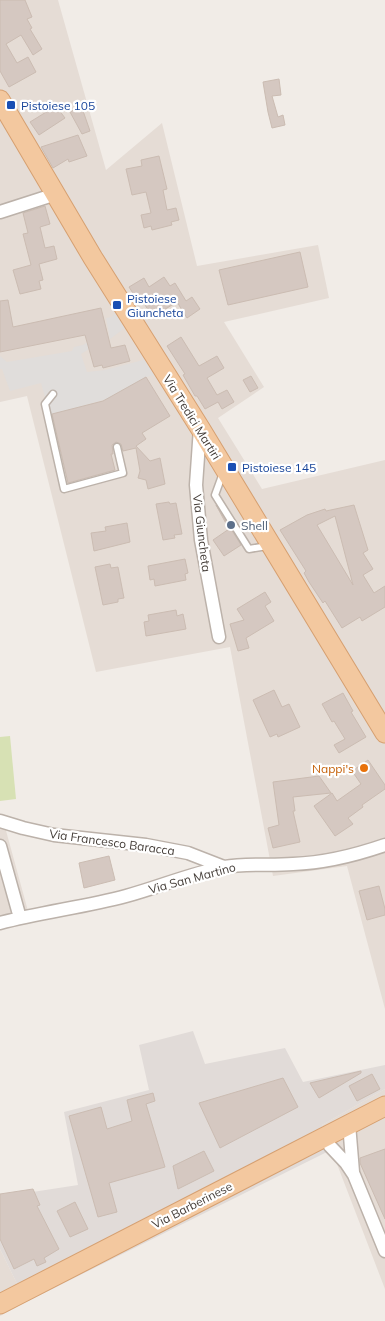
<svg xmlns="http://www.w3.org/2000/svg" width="385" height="1321" font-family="Mulish,sans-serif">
<rect width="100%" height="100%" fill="#f1ece7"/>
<path fill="#e5dcd5" d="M0,0H58L106,170L162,123L197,266L318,245L329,298L224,322L264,387L218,418L262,489L385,460V1009L347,866L273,876L230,647L96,672L27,396L0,402Z
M0,815L2,816L31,922L0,930Z
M385,1089V1289L322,1125Z
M0,1249L26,1302L0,1316Z"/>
<path fill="#e1dbd8" d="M193,1031L205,1064L285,1048L303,1082L385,1065V1089L322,1125L331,1150L26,1302L0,1249V1197L78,1185L64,1112L149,1090L139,1045Z"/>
<path fill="#d7e1b4" d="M10,736L16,799L0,801V737Z"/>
<path fill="#e0dddb" d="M115,312L126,327L110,339L106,318L112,317Z
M88,342L89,349L81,354L87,372L105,370L147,359L156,375L146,377L107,399L50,415L41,383L10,391L2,369H0V356L7,362L72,351L74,347L83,345Z"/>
<path fill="#d5c8c1" stroke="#cbbcb2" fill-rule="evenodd" d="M0,0H25L32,17L27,19L32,28L30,29L42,49L33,55L21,35L6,44L17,63L28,57L36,72L9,87L0,71Z
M279,79L281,95L272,96L278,117L283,115L285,125L272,128L268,112L263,82Z
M81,105L90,131L82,134L70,112Z
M56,106L65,118L39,135L30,122Z
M78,135L87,156L69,162L68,159L53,168L41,147Z
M159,156L167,189L163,190L167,210L176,208L179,220L171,222L172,225L152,230L151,226L144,228L141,215L151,213L146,192L132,195L126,169L142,166L141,160Z
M45,206L50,224L40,227L45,248L54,246L57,259L39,264L43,280L39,281L41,289L20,294L13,270L31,265L23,234L28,233L23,213Z
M300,252L308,287L228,305L219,270Z
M164,277L170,286L175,283L186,301L192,297L200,309L187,318L177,302L152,317L140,296L136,298L129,287L144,278L149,287Z
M8,300L13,327L101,308L111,348L125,345L130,361L103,368L102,365L94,367L85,335L0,352V301Z
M181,337L199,366L217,356L224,368L207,378L217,395L227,390L234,402L222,409L218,402L205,409L197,396H195L183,375L185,374L167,346Z
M251,376L258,388L250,392L243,380Z
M146,377L170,416L142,433L146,439L136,446L150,461L160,458L165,484L148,489L146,480L138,478L140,471L136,448L123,451L121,444L116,442L112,445L113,454H111L115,470L68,483L52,414L103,401Z
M169,502L170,504L176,503L182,534L174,535L175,538L163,540L156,504Z
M216,505L241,545L224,556L213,540L229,529Z
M354,505L368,550L363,553L373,569L363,575L374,593L385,586V607L362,621L360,617L342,628L325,601L323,603L309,582L304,573L306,571L280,530L307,515L325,509L326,511ZM335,516L353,585L317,525Z
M127,523L130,542L94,551L91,533L106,531L105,527Z
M185,559L188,573L185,574L186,580L155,586L154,579L150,580L148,566Z
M110,564L111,568L118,567L124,598L118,599V602L103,605L95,567Z
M265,592L271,602L265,606L274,621L246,638L249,648L238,651L230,624L244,620L237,609Z
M176,610L177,616L183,614L186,629L146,636L144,622L149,621L148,615Z
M274,690L282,707L289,704L300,727L278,737L277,734L270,737L253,700Z
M343,693L353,711L351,712L366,737L339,753L334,745L345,739L334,721L332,722L322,704Z
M368,760L385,785V789L362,805L363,807L348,818L353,824L335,836L314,806L332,793L337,801L361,784L352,771Z
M319,776L331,793L293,797L295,811H293L300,842L273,848L268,828L279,825L273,782Z
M109,856L115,880L84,888L79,863Z
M379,886L385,909V915L367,920L359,891Z
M361,1071V1073L319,1098L310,1083Z
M372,1074L380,1089L357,1101L349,1086Z
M283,1078L298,1107L220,1148L199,1103Z
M153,1093L155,1101L146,1104L165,1167L109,1183L117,1212L98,1217L69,1116L101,1107L107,1129L132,1121L127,1100Z
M385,1149V1219L360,1163V1158Z
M204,1151L214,1171L178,1189L173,1166Z
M33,1189L40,1205L37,1206L59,1249L44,1258L46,1262L37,1266L34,1259L14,1269L0,1239V1194Z
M75,1202L88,1229L70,1237L57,1211Z"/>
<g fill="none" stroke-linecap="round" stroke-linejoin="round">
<defs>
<path id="service" d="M53,394L45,404L64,489L123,473L117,447
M223,473L215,495L249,549L267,546"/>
<path id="minor" d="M0,212L56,194
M200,428L196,485L201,540L219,637
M0,821L23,828L54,835L146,845L188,853L224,867
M0,846L20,918
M0,923C42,912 85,907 126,896C159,887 192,873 224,867C246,863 270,866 293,864C323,863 356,855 385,845
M349,1124L353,1172
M325,1136L330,1146L346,1163L354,1175L385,1251"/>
<path id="primary" d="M0,100L93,258L200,428L385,733
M0,1304L385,1106"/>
</defs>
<use href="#service" stroke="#bcb2aa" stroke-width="9"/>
<use href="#minor" stroke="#bcb2aa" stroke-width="15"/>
<use href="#primary" stroke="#d6a071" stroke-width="21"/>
<use href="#service" stroke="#fff" stroke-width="6"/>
<use href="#minor" stroke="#fff" stroke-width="12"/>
<use href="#primary" stroke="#f3c89f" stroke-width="19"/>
</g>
<g fill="#1a4fb4" stroke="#fff" stroke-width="2">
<rect x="6" y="100" width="10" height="10" rx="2.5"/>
<rect x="112" y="300" width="10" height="10" rx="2.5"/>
<rect x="227" y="462" width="10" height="10" rx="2.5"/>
</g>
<circle fill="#5c6f8a" stroke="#fff" stroke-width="2" cx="231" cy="525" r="5"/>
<circle fill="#e8710a" stroke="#fff" stroke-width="2" cx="364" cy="768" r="5"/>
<g text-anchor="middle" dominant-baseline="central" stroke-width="4.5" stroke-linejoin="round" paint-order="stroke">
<g font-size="12" fill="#164399" stroke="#fff" text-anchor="start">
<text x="21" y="105">Pistoiese 105</text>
<text x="127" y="298">Pistoiese<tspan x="127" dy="14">Giuncheta</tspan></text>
<text x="242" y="467">Pistoiese 145</text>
</g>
<g font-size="12" fill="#433c37" stroke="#fff">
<text transform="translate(192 417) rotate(58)">Via Tredici Martiri</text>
<text transform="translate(202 533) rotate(83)">Via Giuncheta</text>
<text transform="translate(112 842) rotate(8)">Via Francesco Baracca</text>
<text transform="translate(192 878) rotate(-15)">Via San Martino</text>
<text transform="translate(192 1205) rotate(-27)">Via Barberinese</text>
</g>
<g font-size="12" fill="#4e5e75" stroke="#fff" text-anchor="start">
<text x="241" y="525">Shell</text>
</g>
<g font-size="12" fill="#c56008" stroke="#fff" text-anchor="end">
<text x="354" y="768">Nappi's</text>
</g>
</g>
</svg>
